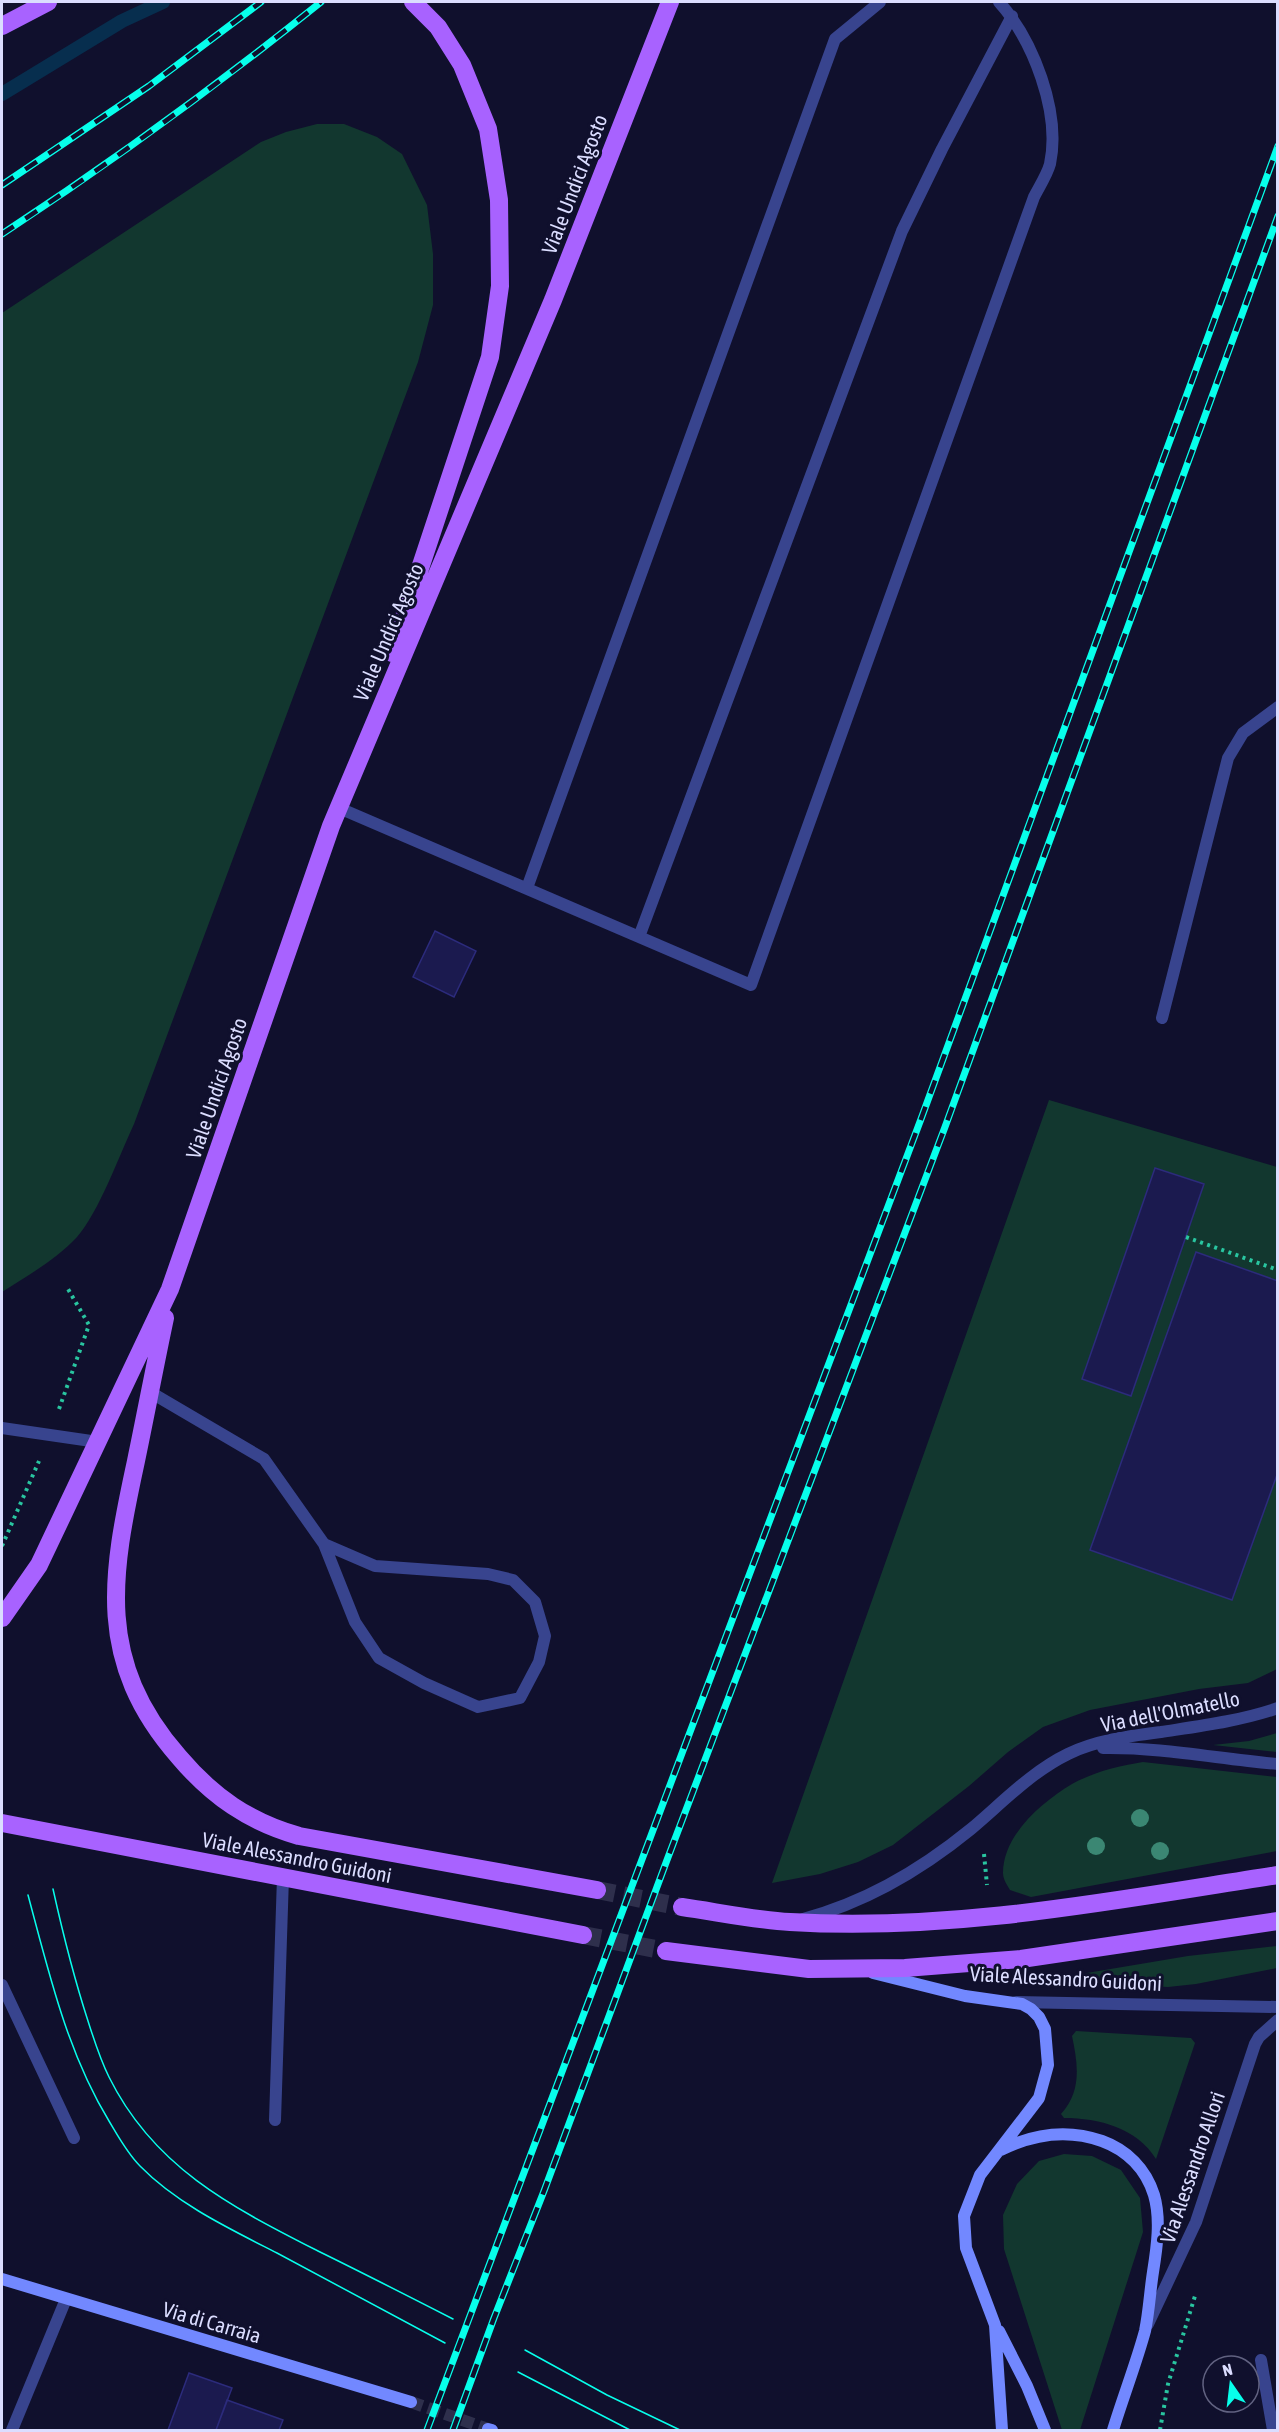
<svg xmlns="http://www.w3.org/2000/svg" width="1279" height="2432" font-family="'Asap Condensed',sans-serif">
<rect width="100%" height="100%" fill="#10102d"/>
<path fill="#12372f" d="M317,124H344L377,137L402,154L427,205L433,254V305L418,362L134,1124C120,1154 98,1214 77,1237C57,1259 27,1276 2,1292V313L261,142L286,132Z
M1049,1100L1277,1167V1669L1248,1683L1199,1689L1090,1710L1043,1727L1008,1752L969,1786L893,1845L858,1862L820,1874L772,1883Z
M1277,1733V1752L1213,1745L1249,1741Z
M1143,1762L1277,1777V1851L1031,1897L1010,1890C1007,1885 1003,1879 1003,1873C1003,1835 1042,1802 1072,1784C1094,1772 1118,1766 1143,1762Z
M1277,1946V1968L1196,1984L1168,1987L1045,1980L1188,1956Z
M1076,2031L1191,2038L1195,2043L1156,2159C1137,2128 1099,2118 1064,2118L1061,2114C1082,2091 1078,2064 1072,2036Z
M1064,2154L1092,2156L1121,2170L1140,2198L1143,2232L1080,2430H1062L1004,2249L1003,2215L1017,2184L1039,2161Z"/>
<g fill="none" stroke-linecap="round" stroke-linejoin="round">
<path stroke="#072e4e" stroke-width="14" d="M2,94L122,21L163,2"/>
</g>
<path fill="#1b1a4f" stroke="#2c2b7c" stroke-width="1.5" d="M435,931L476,951L454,997L413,977Z
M1155,1168L1204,1184L1131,1396L1082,1379Z
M1196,1252L1278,1281V1472L1232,1600L1090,1550Z
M189,2373L232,2388L216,2430H168Z
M227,2400L283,2420L279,2430H216Z"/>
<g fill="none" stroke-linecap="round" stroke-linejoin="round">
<path stroke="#2e2f4c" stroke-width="12" stroke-dasharray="12 6" stroke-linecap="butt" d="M411,2402L488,2429"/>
<path stroke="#2e2f4c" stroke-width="18" stroke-dasharray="18 9" stroke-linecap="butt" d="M597,1890L682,1907
M583,1935L666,1951"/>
<path stroke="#29c5a0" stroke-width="4" stroke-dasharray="3 4.5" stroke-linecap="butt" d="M1186,1237L1278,1270
M59,1409L89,1325L68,1289
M2,1546L39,1461
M984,1854L987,1885
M1160,2430L1168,2384L1195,2296"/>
<path stroke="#38448e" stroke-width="12" d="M339,808L751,985L1034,197C1039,187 1047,175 1050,164C1061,112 1033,40 999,2
M527,888L835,39L880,2
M639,937L902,231L942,149L1012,16
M1162,1018L1228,758L1243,733L1278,707
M150,1392L264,1459L324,1544L375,1566L488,1574L513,1580L535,1602L545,1636L539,1662L520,1698L478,1707L424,1683L379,1658L355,1622L324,1544
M2,1428L98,1442
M2,1985L74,2138
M275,2120L283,1877
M1261,2360L1273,2430
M12,2430L66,2299"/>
<path stroke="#38448e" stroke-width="12" d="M1103,1748C1162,1747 1219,1759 1278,1764
M803,1919C864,1903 922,1869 971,1829C1002,1803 1031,1772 1068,1754C1097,1740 1130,1736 1161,1732C1200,1726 1240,1721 1278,1708
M1016,2002L1278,2007
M1148,2324L1196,2222L1255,2044L1259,2037L1278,2020"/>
<path stroke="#7288ff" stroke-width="12" d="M873,1973L965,1996L1022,2004L1031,2009L1039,2017L1045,2029L1048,2065L1039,2098L980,2175L964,2216L966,2248L995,2325L1002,2430
M1001,2150C1033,2134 1068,2129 1102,2141C1127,2150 1146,2169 1154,2195C1161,2219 1157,2247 1153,2272C1150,2291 1149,2312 1145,2331C1136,2364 1123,2397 1113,2430
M2,2279L411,2402
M999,2331L1027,2386L1045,2430
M488,2429L492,2430"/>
<path stroke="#a862ff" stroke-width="18" d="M2,26L48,2
M392,653L490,357L500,286L499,200L488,129L462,65L438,27L413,2
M165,1318C155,1365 146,1413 136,1461C111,1576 95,1661 179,1757C212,1796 249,1822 299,1836L597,1890
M2,1618L39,1565L170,1289L331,826L553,300L670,2
M2,1823L583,1935
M682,1907C717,1912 754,1920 790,1922C954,1932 1116,1900 1278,1875
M666,1951L809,1969L905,1968L1021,1959L1278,1921"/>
<path stroke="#07ffeb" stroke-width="1.5" d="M53,1889C63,1934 74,1978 88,2021C94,2040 100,2059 109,2077C154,2168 232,2207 318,2251C363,2273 408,2296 453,2319
M28,1895C49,1973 67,2052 109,2121C118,2136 127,2153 140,2166C177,2204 230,2229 277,2253C333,2283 389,2313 445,2343
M525,2350L607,2395L680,2430
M518,2372L630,2430"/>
<defs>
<path id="rail" d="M2,185L149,86L261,2
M2,234C112,162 219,84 321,2
M427,2430L921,1119L1278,146
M453,2430L494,2318L544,2191L667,1860L945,1127L1278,216"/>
</defs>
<use href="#rail" stroke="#07ffeb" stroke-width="7"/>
<use href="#rail" stroke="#10102d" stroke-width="4.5" stroke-dasharray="14" stroke-linecap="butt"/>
</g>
<g fill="#3b8773">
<circle cx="1140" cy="1818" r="9"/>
<circle cx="1096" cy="1846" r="9"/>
<circle cx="1160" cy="1851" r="9"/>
</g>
<g text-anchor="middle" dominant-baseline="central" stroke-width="6" stroke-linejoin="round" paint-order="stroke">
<g font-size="21" fill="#dbddff" stroke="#10102d">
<text transform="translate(574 184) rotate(-69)">Viale Undici Agosto</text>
<text transform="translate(388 632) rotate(-67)">Viale Undici Agosto</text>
<text transform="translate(216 1088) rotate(-71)">Viale Undici Agosto</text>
<text transform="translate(1170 1711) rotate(-11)">Via dell'Olmatello</text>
<text transform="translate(297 1857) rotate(11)">Viale Alessandro Guidoni</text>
<text transform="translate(1066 1978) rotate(3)">Viale Alessandro Guidoni</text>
<text transform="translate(1192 2167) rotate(-71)">Via Alessandro Allori</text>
<text transform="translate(212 2322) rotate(16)">Via di Carraia</text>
</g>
</g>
<rect width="1279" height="2432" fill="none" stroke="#dbddff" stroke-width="6"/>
<g transform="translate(1231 2384) rotate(346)"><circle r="28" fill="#10102d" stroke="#616281" stroke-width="1.5"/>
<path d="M0-4.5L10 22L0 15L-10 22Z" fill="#07ffeb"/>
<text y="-9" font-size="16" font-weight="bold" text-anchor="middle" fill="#dbddff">N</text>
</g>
</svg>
